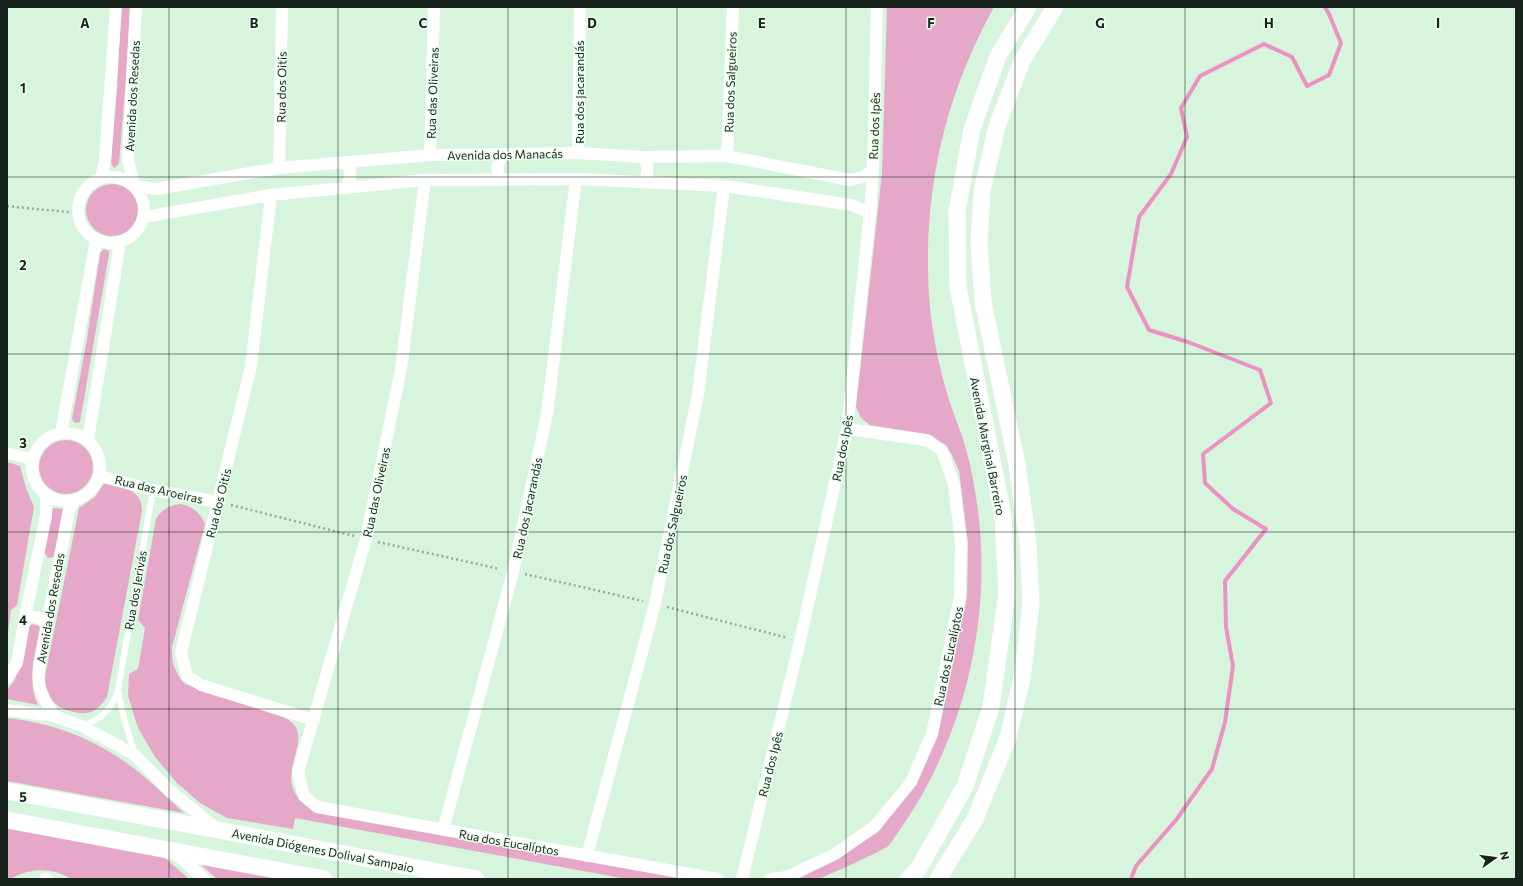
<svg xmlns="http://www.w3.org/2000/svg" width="1523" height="886" font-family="Commissioner,sans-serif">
<rect width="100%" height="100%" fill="#d7f5dd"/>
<path fill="#e5a8c8" d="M121,7H130L125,91L119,163L115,168L113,167L111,163L117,89Z
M887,7H994C949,89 927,173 928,267C928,309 935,353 947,393C952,412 961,430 966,449C997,564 981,689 923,793C915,807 906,821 897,834C894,838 891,843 888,846C884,850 823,878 817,879C809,880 800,879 792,879L837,858L878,832L916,783L938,734L967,597L968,543L959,471L951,453L945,446L931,435L870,425L861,418L856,407L882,173Z
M86 210a26 26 0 1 1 52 0a26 26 0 1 1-52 0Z
M104,249L109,251V254L80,422L75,423L72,419L87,339L100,253Z
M39 467a27 27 0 1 1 54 0a27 27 0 1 1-54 0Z
M7,462L20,466L26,488L34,507L17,605L11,610L7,639Z
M105,482C123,487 142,489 142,511L107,697C96,713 88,716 70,711C52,706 45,694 45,676L79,508L95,497Z
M180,504C192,506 200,512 205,524L172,647C171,662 175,673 185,684L283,717C325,736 262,778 311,809L685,879H627L295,818L293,829L227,818L200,803L177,783L155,757L138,728L128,696L129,674L138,669L145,628L138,620L156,519C161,510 169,505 180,504Z
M53,508L63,509L54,557L48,558L44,552Z
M33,624L39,626L40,629C36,654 26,681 38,705L7,699V690L14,681L22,662L29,626Z
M7,718C57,723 102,742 141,774C156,786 169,800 184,813L7,781Z
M7,828L164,857L189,879H71C51,867 30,868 10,879H7Z
M200,864L284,879H217Z"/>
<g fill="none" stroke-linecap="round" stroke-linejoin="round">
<path stroke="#ec92c3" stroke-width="4" d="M1131,879L1136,866L1176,820L1212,769L1225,722L1233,666L1226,627L1225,581L1266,529L1233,509L1205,483L1203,454L1271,403L1260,370L1188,342L1149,330L1127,287L1139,217L1171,174L1187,137L1181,108L1200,76L1264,44L1292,57L1307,86L1329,75L1341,43L1329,14L1325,7"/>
<path stroke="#93aa98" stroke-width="2.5" stroke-dasharray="2 3" stroke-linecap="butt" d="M7,206L78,213
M231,505L354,536
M378,542L500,569
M525,574L643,601
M667,607L788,638"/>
<path stroke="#fff" stroke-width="6" d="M118,691L124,719L135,754
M82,726C101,720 112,709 118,690L153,490"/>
<path stroke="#fff" stroke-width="12" d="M578,153L580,7
M430,155L434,7
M727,156L733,7
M643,157C649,165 649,173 644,182
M345,162C352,170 352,179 345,188
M279,168L282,7
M78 210a33 33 0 1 1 66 0a33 33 0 1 1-66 0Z
M101,178L105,161L116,7
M425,180L401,369L366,539L298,772L304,796L317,807L718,879
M500,180L497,167L502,155
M134,185L128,159L136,7
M135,186L156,189L279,168L430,155L578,153L643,157L727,156L850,180L863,177L873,170
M271,195L251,366L181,653L187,676L201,685L314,720
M144,217L271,195L425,180L576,179L724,186L852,205L870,213
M32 467a34 34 0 1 1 68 0a34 34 0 1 1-68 0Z
M61,433L96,240
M88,440L120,243
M7,453L32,459
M100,476L153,490L219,502
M25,617C34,615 40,617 47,624
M7,678L17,663L25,617L46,516V495
M7,710L54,716L82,726L135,755L169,790L217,829
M54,716C42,694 37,691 39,665L69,510L76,500
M443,830L513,572L547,414L576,179
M173,851L204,879
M587,856L655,604L698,394L724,186
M45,879H47
M742,879L800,641L847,429L870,213L873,170L877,7
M770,879L787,877L835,854L875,826L911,782L932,734L960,596L961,544L954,485L942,450L926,440L847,429"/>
<path stroke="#fff" stroke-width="17" d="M7,791L218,830L476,879
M7,820L324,879
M908,879L919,868L965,786L991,707L1007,593L1003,516L958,287L957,211L972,129L998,56L1028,7
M938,879L975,819L1008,738L1022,678L1031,604L1028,543L1017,464L983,302L979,243L982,191L997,126L1022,61L1055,7"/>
</g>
<path fill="none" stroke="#19241c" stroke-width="1" stroke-opacity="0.55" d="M169,7V879M338,7V879M508,7V879M677,7V879M846,7V879M1015,7V879M1185,7V879M1354,7V879M7,177H1516M7,354H1516M7,532H1516M7,709H1516"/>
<g text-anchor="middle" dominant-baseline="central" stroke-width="3" stroke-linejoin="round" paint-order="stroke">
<g font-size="12" fill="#19241c" stroke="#edfef0">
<text transform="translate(730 82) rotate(-88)">Rua dos Salgueiros</text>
<text transform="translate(281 87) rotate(-89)">Rua dos Oitis</text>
<text transform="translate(579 92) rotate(-90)">Rua dos Jacarandás</text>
<text transform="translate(432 93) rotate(-88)">Rua das Oliveiras</text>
<text transform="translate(132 96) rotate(-87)">Avenida dos Resedas</text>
<text transform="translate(874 126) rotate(-88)">Rua dos Ipês</text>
<text transform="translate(505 154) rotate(-1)">Avenida dos Manacás</text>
<text transform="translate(988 446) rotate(79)">Avenida Marginal Barreiro</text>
<text transform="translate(842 448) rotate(-79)">Rua dos Ipês</text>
<text transform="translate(159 489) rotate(13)">Rua das Aroeiras</text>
<text transform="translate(376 492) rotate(-78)">Rua das Oliveiras</text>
<text transform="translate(218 503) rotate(-76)">Rua dos Oitis</text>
<text transform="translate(527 508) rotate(-78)">Rua dos Jacarandás</text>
<text transform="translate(672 524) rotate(-78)">Rua dos Salgueiros</text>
<text transform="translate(135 590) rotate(-80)">Rua dos Jerivás</text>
<text transform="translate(50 608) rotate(-80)">Avenida dos Resedas</text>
<text transform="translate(948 656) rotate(-78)">Rua dos Eucalíptos</text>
<text transform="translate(770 764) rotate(-76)">Rua dos Ipês</text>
<text transform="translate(509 842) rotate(10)">Rua dos Eucalíptos</text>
<text transform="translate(323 850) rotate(11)">Avenida Diógenes Dolival Sampaio</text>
</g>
</g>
<g font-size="13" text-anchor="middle" font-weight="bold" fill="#19241c" stroke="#edfef0" stroke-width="3" stroke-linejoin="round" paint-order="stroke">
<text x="85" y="28">A</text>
<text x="254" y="28">B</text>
<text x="423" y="28">C</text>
<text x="592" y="28">D</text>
<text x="762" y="28">E</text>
<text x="931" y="28">F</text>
<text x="1100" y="28">G</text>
<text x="1269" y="28">H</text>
<text x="1438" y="28">I</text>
<text x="23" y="93">1</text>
<text x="23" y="270">2</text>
<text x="23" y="448">3</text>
<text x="23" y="625">4</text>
<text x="23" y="802">5</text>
</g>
<rect width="1523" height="886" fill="none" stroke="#19241c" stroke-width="16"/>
<g transform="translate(1495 858) rotate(76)" stroke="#edfef0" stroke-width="3" paint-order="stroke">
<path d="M0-3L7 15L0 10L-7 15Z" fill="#19241c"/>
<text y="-6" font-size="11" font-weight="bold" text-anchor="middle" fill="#19241c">N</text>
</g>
</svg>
